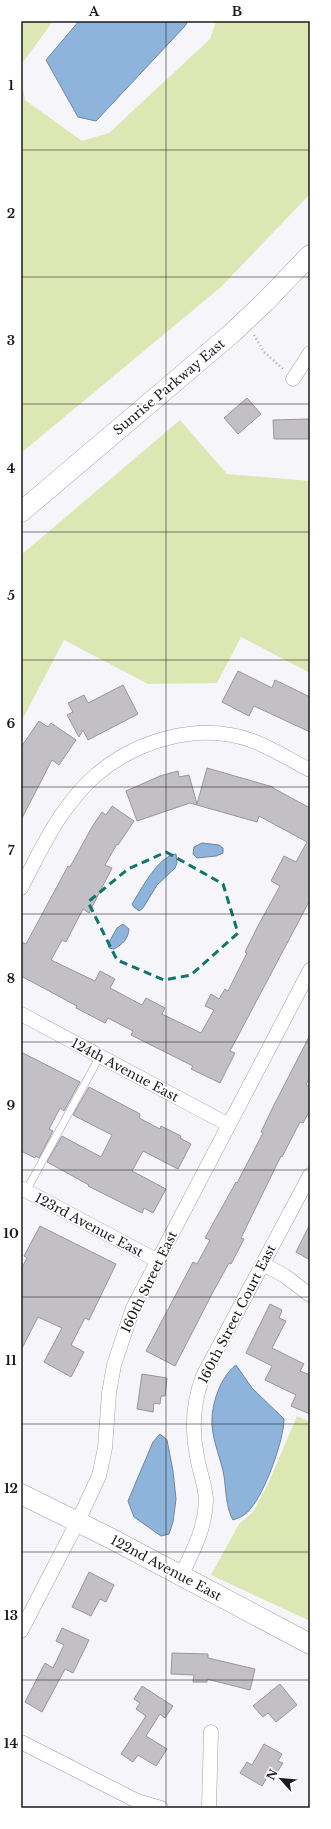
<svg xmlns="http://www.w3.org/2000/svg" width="331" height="1829" font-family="'Libre Baskerville',serif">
<rect width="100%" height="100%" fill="#f5f5fa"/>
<path fill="#dde7b4" d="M21,21H53L21,65Z
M216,21H310V194L221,287L21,453V79L25,100L82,141L109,133L210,39Z
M180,420L227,474L310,481V673L241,637L217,683L148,684L64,640L21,722V555Z
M297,1416L310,1422V1621L211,1575L239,1524L253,1512L268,1484Z"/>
<path fill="#8fb4dc" stroke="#6c86a2" d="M79,21H188L185,26L96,121L78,117L46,60Z
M202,843L219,845L223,848V853L216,856L197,858L193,854L194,847Z
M176,854L177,863L175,868L157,885L143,908L139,911L134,907L132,904C141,890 158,856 176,854Z
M123,924L129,929C128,939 123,944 114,949L109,948L108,944L117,928Z
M236,1365L252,1388L284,1419C284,1440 265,1492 251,1508C246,1515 241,1517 233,1520C226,1508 226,1490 224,1476C221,1459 213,1442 212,1425C211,1405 220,1377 236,1365Z
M160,1434L167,1440L173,1471L176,1499L173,1522L169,1534L161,1536L134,1517L128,1501L153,1442Z"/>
<path fill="#c2c0c4" stroke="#98979b" d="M247,398L261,414L238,434L224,418Z
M310,419V439H274L273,420Z
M238,671L272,688L275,680L310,697V732L254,706L249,716L222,702Z
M123,685L138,714L88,740L83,730L79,737L67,715L73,712L68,703L84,695L88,703Z
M39,721L48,727L51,723L76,740L59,765L52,760L21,820V747Z
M207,768L273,787V788L310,808V900L230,1051L235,1053L220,1083L191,1069L193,1066L131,1035L133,1031L108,1018L105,1023L76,1008L77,1006L21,976V942L26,944L68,866L70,867L92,827L102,812L106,815L112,806L134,821L118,845L117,844L105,865L112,868L89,913L83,909L66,942L62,940L51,960L95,981L100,971L115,979L110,988L142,1005L146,998L165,1008L162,1014L201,1033L214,1010L205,1006L211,994L219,999L225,989L228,991L247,953L245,952L259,924L280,886L271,881L284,856L296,862L307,842L259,816L257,822L190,803L137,821L126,791L160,776L178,771L179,777L189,775L197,804Z
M310,1035V1076L306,1085L310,1087V1110L303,1123L300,1122L282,1157L281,1156L241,1238L244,1239L231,1264L229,1263L213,1292L175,1366L146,1351L193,1262L197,1264L210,1240L205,1238L236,1182L237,1183L263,1133L261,1132L273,1107Z
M21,1052L80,1082L64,1111L60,1108L49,1129L53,1131L39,1158L36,1156L35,1158L21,1151Z
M89,1087L140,1114L139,1118L160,1129L161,1126L181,1136L180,1138L191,1144L178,1169L143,1151L132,1171L166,1189L153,1213L144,1208L142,1213L88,1186L89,1185L47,1162L62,1136L101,1157L112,1135L73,1115Z
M310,1224V1260L296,1252Z
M40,1226L116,1264L89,1320L85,1318L71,1345L84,1352L71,1377L44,1362L62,1328L38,1317L21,1350V1269L27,1258L24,1256Z
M270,1304L282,1310L279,1318L286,1321L272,1348L304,1364L300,1371L310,1375V1414L291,1406L296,1395L265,1380L272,1366L246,1353Z
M142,1374L167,1378L165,1396H161L160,1404L154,1403L153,1412L137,1409Z
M89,1572L114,1585L106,1602L100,1599L91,1616L72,1607Z
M62,1628L89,1640L73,1673L65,1669L42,1712L25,1702L45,1663L53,1668L64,1645L56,1641Z
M172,1653L208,1654V1658L255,1669L250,1690L207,1679V1682H193L194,1675L171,1674Z
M280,1684L297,1705L276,1722L268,1713L263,1717L253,1706Z
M142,1686L173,1706L165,1718L160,1714L146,1736L167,1749L156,1766L138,1755L133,1762L121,1754L146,1716L136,1709L140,1703L134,1699Z
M264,1744L282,1754L278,1761L283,1763L274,1777L269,1774L262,1786L240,1773L247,1762L252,1765Z"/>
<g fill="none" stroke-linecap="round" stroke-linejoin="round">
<defs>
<path id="lane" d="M26,1191L100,1056"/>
<path id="street" d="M293,379L310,353
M21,888C34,863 46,837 62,814C72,800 84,785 96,775C137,740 199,722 250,740C269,746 292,761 310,770
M21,1014L229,1125
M21,1188L158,1261
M263,1264L285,1276L310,1295
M181,1576C193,1551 205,1529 206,1501C206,1486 199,1471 197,1456C191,1428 193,1403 203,1376L310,1175
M21,1631L78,1521L99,1476L105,1448L109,1393L114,1365L133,1308L310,970
M21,1742L137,1801L161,1808
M209,1808L211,1732"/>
<path id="secondary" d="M21,512L231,334L265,302L310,255
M21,1494L112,1539L310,1644"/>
</defs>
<use href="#lane" stroke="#a1a0a5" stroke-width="8"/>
<use href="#street" stroke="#a1a0a5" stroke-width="15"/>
<use href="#secondary" stroke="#a1a0a5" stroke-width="21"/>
<path stroke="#a6a6a9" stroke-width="2.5" stroke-dasharray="1 3" stroke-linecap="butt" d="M254,335L264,352L283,369"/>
<use href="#lane" stroke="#fff" stroke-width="7"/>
<use href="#street" stroke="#fff" stroke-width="14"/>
<use href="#secondary" stroke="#fff" stroke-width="20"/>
</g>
<path fill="none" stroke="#0f766e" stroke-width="3" stroke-dasharray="8 5" stroke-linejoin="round" d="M166,852L223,884L238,933L191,975L164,980L117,960L88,902L128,869Z"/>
<path fill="none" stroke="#1b1b1c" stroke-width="1" stroke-opacity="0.55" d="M166,21V1808M21,150H310M21,277H310M21,404H310M21,532H310M21,660H310M21,787H310M21,914H310M21,1042H310M21,1170H310M21,1297H310M21,1424H310M21,1552H310M21,1680H310"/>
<g text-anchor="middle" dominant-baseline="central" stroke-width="3.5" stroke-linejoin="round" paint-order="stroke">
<g font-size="13" fill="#1b1b1c" stroke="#fff">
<text transform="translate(169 387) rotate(-40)">Sunrise Parkway East</text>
<text transform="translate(125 1070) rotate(28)">124th Avenue East</text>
<text transform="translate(89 1225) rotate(28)">123rd Avenue East</text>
<text transform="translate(149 1282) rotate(-64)">160th Street East</text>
<text transform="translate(237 1314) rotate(-63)">160th Street Court East</text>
<text transform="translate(166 1568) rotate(28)">122nd Avenue East</text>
</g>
</g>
<rect width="331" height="1829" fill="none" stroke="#ffffff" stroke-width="44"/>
<g transform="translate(281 1779) rotate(297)" stroke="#ffffff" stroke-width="3" paint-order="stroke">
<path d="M0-3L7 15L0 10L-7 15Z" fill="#1b1b1c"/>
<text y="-6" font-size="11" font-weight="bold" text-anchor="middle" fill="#1b1b1c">N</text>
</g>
<rect x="22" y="22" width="287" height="1785" fill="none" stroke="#1b1b1c" stroke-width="1.5"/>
<g font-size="13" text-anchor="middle" font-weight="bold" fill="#1b1b1c">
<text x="94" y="16">A</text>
<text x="237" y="16">B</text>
<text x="11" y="90">1</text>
<text x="11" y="218">2</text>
<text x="11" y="345">3</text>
<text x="11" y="473">4</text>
<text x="11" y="600">5</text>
<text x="11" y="728">6</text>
<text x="11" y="855">7</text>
<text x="11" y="983">8</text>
<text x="11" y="1110">9</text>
<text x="11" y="1238">10</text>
<text x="11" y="1365">11</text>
<text x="11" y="1493">12</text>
<text x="11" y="1620">13</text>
<text x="11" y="1748">14</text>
</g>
</svg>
